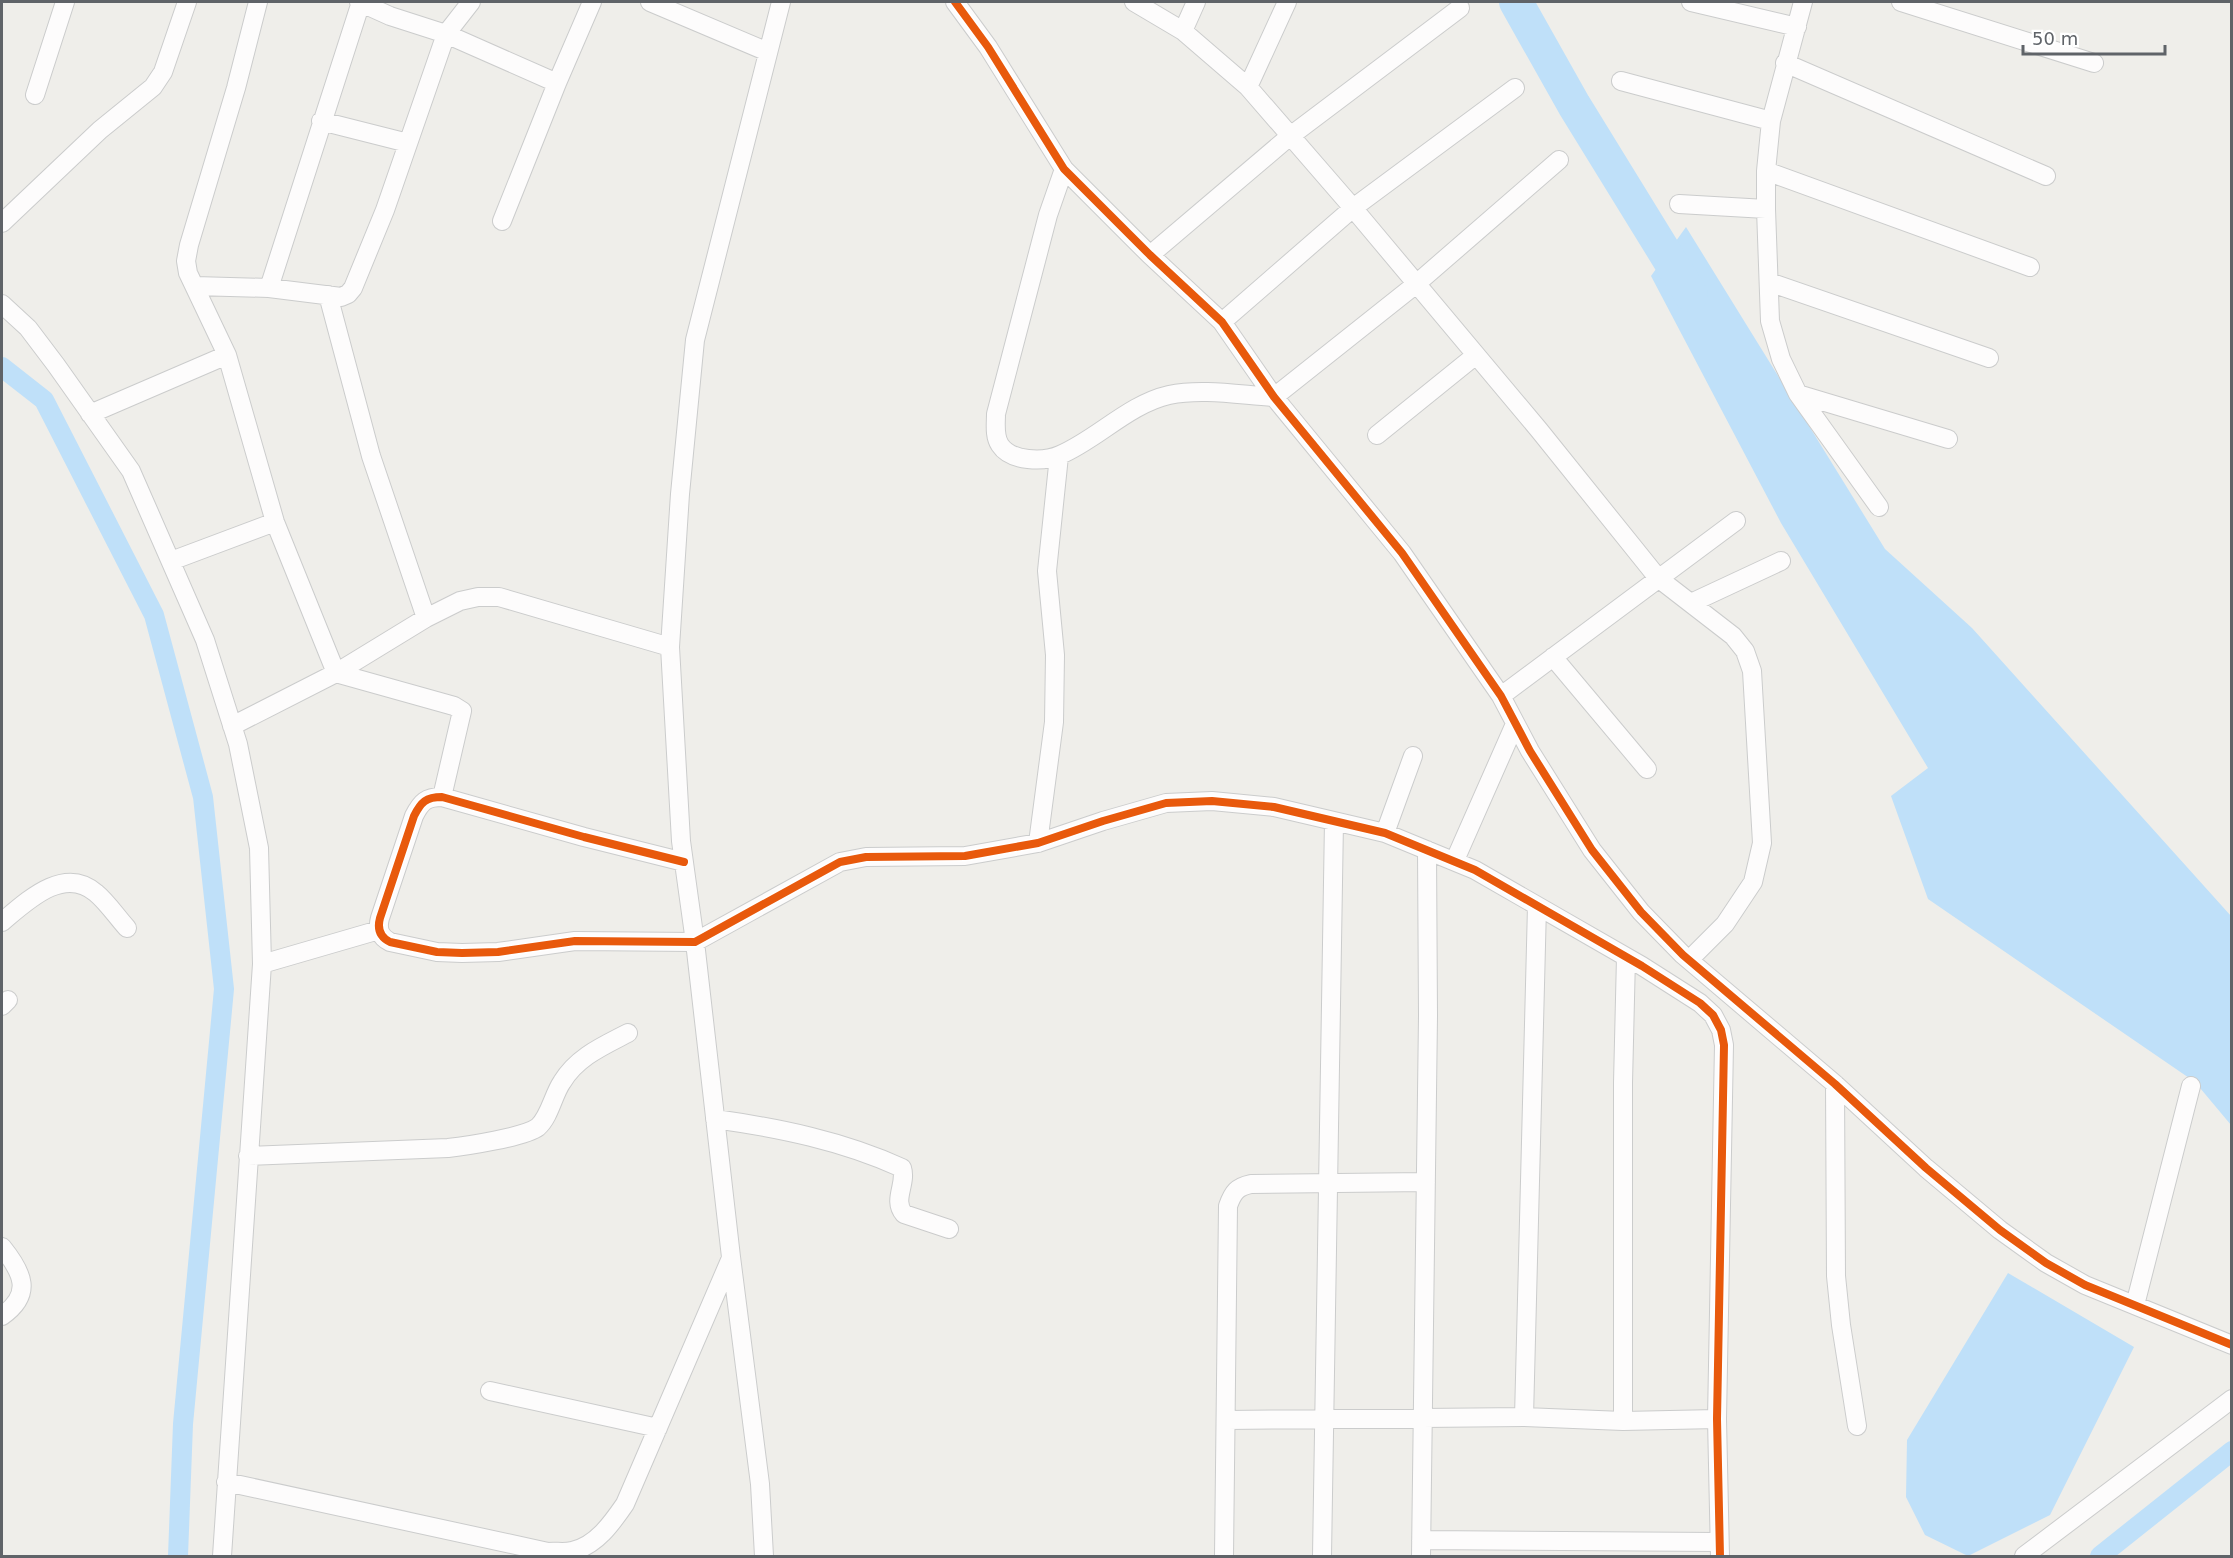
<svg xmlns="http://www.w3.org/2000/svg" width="2233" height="1558" font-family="'DejaVu Sans',sans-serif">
<rect width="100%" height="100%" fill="#efeeea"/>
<path fill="#bfe0f9" d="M1686,227L1885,549L1972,628L2231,916V1125L2195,1082L1928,899L1891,796L1928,768L1781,523L1651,276Z
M2008,1273L2134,1347L2050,1515L1968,1556L1925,1535L1906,1497L1907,1440Z"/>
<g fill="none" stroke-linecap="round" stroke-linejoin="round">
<path stroke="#bfe0f9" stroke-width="20" d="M2,367L44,400L154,615L203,797L224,989L183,1424L178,1556
M2100,1556L2232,1451"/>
<path stroke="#bfe0f9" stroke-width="34" d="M1516,2L1574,105L1691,295"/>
<defs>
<path id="minor" d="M258,2L236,88L189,245L186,261L188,273L227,355L275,522L336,673L454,706L462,711L442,797
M359,2L390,16L446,34L557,83
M650,2L768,52
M955,2L988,47L1064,169L1150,255L1222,322L1274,397L1402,553L1501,696L1530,751L1592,850L1641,912L1683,955L1835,1084L1926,1168L2000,1230L2046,1263L2085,1285L2232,1345
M1134,2L1183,31L1248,87L1353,208L1539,430L1658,578L1733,636L1745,651L1752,671L1762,843L1753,882L1725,924L1689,960
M1691,2L1797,27
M1803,2L1771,121L1766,171V209L1770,321L1781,359L1798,394L1879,507
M1901,2L2094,63
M1183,31L1196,2
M1785,63L2046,176
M1621,81L1771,121
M1248,87L1287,2
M35,95L65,2
M321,121L408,143
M1064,169L1048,215L996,414C996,424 994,436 1000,445C1011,462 1044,462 1060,455C1096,440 1129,404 1169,395C1202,388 1240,395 1274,397L1415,285L1559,160
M1766,171L2030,267
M1679,204L1766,209
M502,221L557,83L592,2
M2,223L100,130L153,87L163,72L187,2
M1150,255L1289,137L1460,8
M1769,282L1989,358
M195,286L269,288L341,297L348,294L353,288L385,210L446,34L471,2
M269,288L361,2
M328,295L371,456L426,618
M2,304L28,328L56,365L131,471L205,640L238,744L259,848L262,964L222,1556
M1222,322L1353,208L1515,88
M1798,394L1948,439
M90,414L227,355
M1377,435L1476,355
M171,561L275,522
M1691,603L1781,561
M1553,657L1647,769
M1501,696L1736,521
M232,726L336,673L426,618L460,601L478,597H499L670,647
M1385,833L1413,756
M1038,843L1054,722L1055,655L1047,571L1059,456
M1455,860L1515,724
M684,862L584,837L442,797C426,797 421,802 414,816L380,918C377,929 380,937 390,942L437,952L462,953L498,952L575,941L695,942L840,862L866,857L965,856L1038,843L1103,821L1166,803L1212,801L1274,807L1385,833L1475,870L1642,966L1700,1003L1713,1015L1721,1030L1724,1045L1717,1419L1720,1556
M2,922C27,901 64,865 96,893C107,902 117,917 127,928
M262,964L379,930
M2,1006L8,1000
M1835,1084L1836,1276L1841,1325L1857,1426
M715,1119C779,1128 843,1141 902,1168C907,1184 892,1200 904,1214L949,1229
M248,1156L448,1148C466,1146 525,1137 538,1127C550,1116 553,1095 562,1082C577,1057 603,1046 628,1033
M2,1247C23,1273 33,1294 2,1316
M2135,1305L2191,1086
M490,1391L658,1428
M1524,1417L1537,906
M1227,1420L1524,1417L1623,1421L1717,1419
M1623,1421V1083L1626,957
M226,1482L548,1552C555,1551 564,1553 572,1551C596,1546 612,1523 625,1504L731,1258
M1421,1540L1719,1542
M764,1556L760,1484L731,1257L695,942L681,841L670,647L680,494L695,340L781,2
M1224,1556L1228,1206C1233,1192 1237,1187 1251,1184L1426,1182
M1322,1556L1334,821
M1421,1556L1428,1016L1427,850
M2024,1556L2232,1399"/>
</defs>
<use href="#minor" stroke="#cbcccc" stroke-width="20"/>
<use href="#minor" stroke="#fdfcfc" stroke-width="18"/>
<defs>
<path id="cycleway" d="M955,2L988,47L1064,169L1150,255L1222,322L1274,397L1402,553L1501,696L1530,751L1592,850L1641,912L1683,955L1835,1084L1926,1168L2000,1230L2046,1263L2085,1285L2232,1345
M684,862L584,837L442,797C426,797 421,802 414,816L380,918C377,929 380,937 390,942L437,952L462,953L498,952L575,941L695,942L840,862L866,857L965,856L1038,843L1103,821L1166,803L1212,801L1274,807L1385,833L1475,870L1642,966L1700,1003L1713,1015L1721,1030L1724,1045L1717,1419L1720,1556"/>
</defs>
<use href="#cycleway" stroke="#fff" stroke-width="11"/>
<use href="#cycleway" stroke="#e8590c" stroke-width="8"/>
</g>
<rect width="2233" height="1558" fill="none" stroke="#5f6368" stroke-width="6"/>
<path d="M2023 45v9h142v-9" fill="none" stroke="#5f6368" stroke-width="3"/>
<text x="2032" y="45" font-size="18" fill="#5f6368" stroke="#ffffff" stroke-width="4.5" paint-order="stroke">50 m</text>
</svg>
